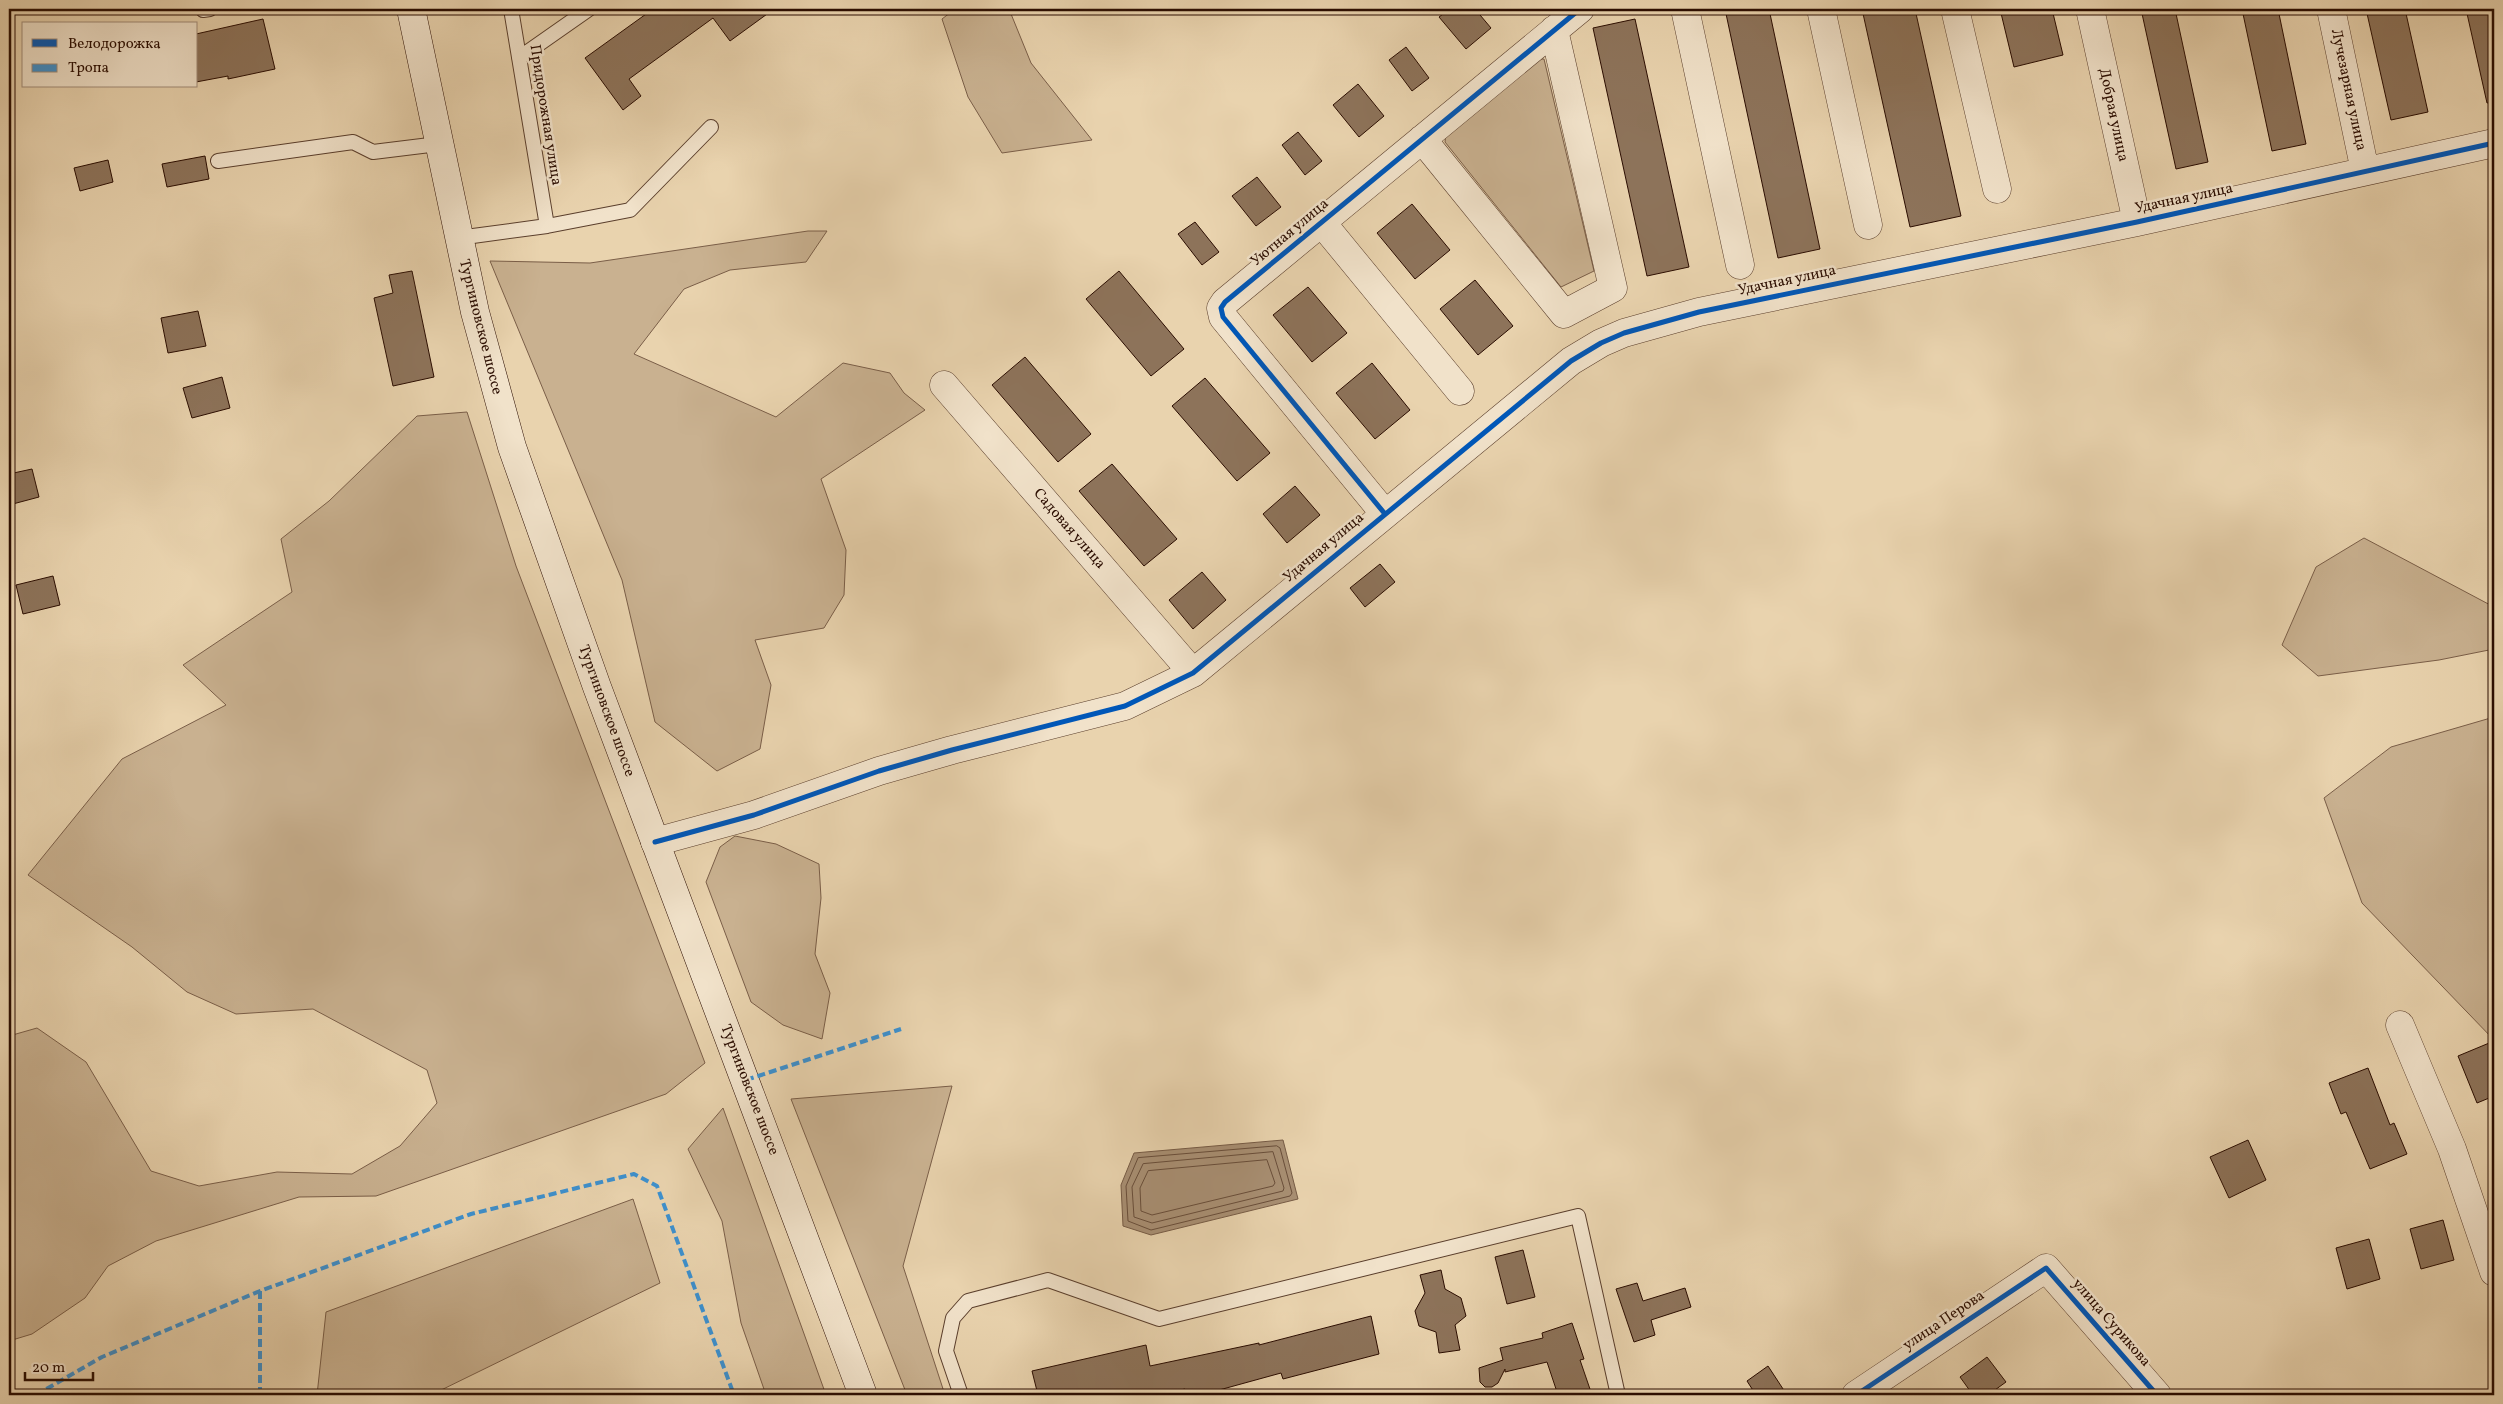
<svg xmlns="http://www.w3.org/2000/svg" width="2503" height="1404" font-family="Vollkorn,serif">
<rect width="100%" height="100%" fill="#e9d3ae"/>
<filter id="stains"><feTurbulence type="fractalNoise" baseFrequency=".004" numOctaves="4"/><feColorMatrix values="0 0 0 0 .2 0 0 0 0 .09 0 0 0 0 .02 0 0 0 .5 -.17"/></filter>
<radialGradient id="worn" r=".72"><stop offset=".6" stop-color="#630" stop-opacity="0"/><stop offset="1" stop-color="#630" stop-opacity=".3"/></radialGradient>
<path fill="#c9b190" stroke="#7a5e48" d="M955,9H1009L1031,63L1092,140L1002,153L968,97L942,19Z
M1533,59H1544L1594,271L1561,287L1445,142L1447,126Z
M808,231H827L806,262L730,270L684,289L634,354L776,417L843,363L890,373L904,393L925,410L821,479L846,550L844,595L824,628L755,640L771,685L760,749L717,771L655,722L622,580L490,261L590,263Z
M467,412L516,566L705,1063L666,1094L376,1196L299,1197L156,1241L108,1266L85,1298L32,1334L9,1341V1036L37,1028L86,1062L151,1171L199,1186L277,1172L352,1174L400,1146L437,1103L427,1070L313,1009L236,1014L187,992L132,947L28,875L122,759L226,705L183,665L292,592L281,539L329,501L417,416Z
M2364,538L2494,607V649L2439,660L2318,676L2282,645L2316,567Z
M2494,717V1040L2362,903L2324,798L2391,747Z
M735,836L776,844L819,864L821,898L815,954L830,993L822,1039L783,1025L751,1002L706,882L720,847Z
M952,1086L903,1266L945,1395H907L791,1099Z
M723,1108L826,1395H766L741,1323L722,1221L688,1149Z
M633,1199L660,1283L431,1395H317L326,1312Z"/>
<path fill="#a88f73" stroke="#765b45" d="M1283,1140L1298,1199L1151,1235L1123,1226L1121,1185L1134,1153Z"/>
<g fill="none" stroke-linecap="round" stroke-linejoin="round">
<path stroke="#694e3a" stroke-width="1" d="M1277,1146L1280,1148L1292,1193L1290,1196L1151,1230L1128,1221L1126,1186L1138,1158Z
M1273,1152L1284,1188L1283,1191L1152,1223L1134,1217L1132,1187L1143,1164Z
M1267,1160L1275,1183L1273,1186L1152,1215L1141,1211L1140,1188L1148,1171Z"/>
</g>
<path fill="#8d735a" stroke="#2a0c00" d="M653,9H774L730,41L713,18L629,79L641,96L623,110L585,58Z
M1450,9H1475L1491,28L1466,49L1439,17Z
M1725,9H1769L1820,249L1778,258Z
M1862,9H1915L1961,216L1910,227Z
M2000,9H2052L2063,55L2014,67Z
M2141,9H2175L2208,162L2176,169Z
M2242,9H2278L2306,144L2272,151Z
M2366,9H2405L2428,112L2391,120Z
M2466,9H2494V102L2487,103Z
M263,19L275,69L228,79V76L196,82V34Z
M1635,19L1689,267L1647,276L1593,28Z
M1406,47L1429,78L1412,91L1389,60Z
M1358,84L1384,116L1359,137L1333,105Z
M1298,132L1322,161L1305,175L1282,145Z
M205,156L209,179L167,187L162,164Z
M108,160L113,182L80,191L74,168Z
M1257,177L1281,207L1256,226L1232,196Z
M1412,204L1450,250L1415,279L1377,233Z
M1195,222L1219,252L1202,265L1178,234Z
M412,271L434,377L393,386L374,298L393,293L389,275Z
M1119,271L1184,349L1151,376L1086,299Z
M1475,280L1513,326L1478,355L1440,309Z
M1308,287L1347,333L1312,362L1273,315Z
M198,311L206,346L168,353L161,318Z
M1025,357L1091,434L1058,462L992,385Z
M1372,363L1410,410L1375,439L1336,393Z
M222,377L230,408L192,418L183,388Z
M1205,378L1270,453L1237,481L1172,406Z
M1112,464L1177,539L1144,566L1079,491Z
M32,469L39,497L9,505V474Z
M1295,486L1320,515L1287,543L1263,514Z
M1380,564L1395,582L1365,607L1350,588Z
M1202,572L1226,600L1193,629L1169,600Z
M53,576L60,605L23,614L16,585Z
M2494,1041V1096L2477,1103L2458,1056Z
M2368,1068L2390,1125L2394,1123L2407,1154L2370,1169L2346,1112L2341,1114L2329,1083Z
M2248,1140L2266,1180L2229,1198L2210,1157Z
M2443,1220L2454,1260L2421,1269L2410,1229Z
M2369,1239L2380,1279L2347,1289L2336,1248Z
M1523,1250L1535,1297L1507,1304L1495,1257Z
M1441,1270L1445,1289L1461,1298L1466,1316L1455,1325L1460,1350L1439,1353L1436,1332L1419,1326L1415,1311L1425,1293L1420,1275Z
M1637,1283L1643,1301L1685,1288L1691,1307L1651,1320L1655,1335L1634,1342L1616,1289Z
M1371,1316L1379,1354L1283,1379L1281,1373L1201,1395H1187L1185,1389L1155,1395H1038L1032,1371L1146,1345L1150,1366L1259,1343V1345Z
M1572,1323L1584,1359L1580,1360L1592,1395H1558L1547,1362L1505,1372V1369L1498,1383L1492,1387H1485L1480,1382L1479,1368L1503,1360L1500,1348L1543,1338L1542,1333Z
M1987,1357L2006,1382L1988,1395H1973L1960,1377Z
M1768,1366L1787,1395H1756L1747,1381Z"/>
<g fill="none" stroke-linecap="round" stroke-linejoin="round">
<defs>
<path id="lane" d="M511,9L547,226
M203,10L210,9
M519,58L589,9
M218,161L353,142L373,152L438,144
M458,238L547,226L630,210L711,127
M961,1395L946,1351L953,1318L968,1301L1048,1280L1159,1319L1578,1216L1618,1395"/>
<path id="street" d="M1685,9L1740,265
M1821,9L1868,225
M1955,9L1997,189
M2090,9L2137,222
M2331,9L2365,171
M1422,139L1564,314L1613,288L1554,30
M1322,223L1460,391
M944,385L1193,673
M1385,514L1223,317L1221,308L1225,302L1580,9
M655,842L754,815L879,771L952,750L1125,706L1193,673L1571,361L1601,343L1624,333L1699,312L2137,222L2494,143
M2400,1025L2452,1149L2494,1272
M1856,1395L2046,1268L2157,1395"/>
<path id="secondary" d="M411,9L475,312L512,447L597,687L863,1395"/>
</defs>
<use href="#lane" stroke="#5a3e2c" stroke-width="16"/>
<use href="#street" stroke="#5a3e2c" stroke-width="29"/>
<use href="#secondary" stroke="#2a0c00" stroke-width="29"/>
<use href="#lane" stroke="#f1e2ca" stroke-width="14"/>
<use href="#street" stroke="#f1e2ca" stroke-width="28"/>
<use href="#secondary" stroke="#f1e2ca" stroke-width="28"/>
<path stroke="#3c91d0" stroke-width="4" stroke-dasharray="8 4" stroke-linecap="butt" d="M746,1080L901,1029
M36,1395L102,1357L260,1291L471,1214L634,1174L657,1186L734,1395
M260,1395V1291"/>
<defs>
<path id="cycleway" d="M1385,514L1223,317L1221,308L1225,302L1580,9
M655,842L754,815L879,771L952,750L1125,706L1193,673L1571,361L1601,343L1624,333L1699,312L2137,222L2494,143
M1856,1395L2046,1268L2157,1395"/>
</defs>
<use href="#cycleway" stroke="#f1e2ca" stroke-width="8"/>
<use href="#cycleway" stroke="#0057b8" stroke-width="5"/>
</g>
<g text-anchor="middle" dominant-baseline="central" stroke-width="5" stroke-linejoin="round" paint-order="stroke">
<g font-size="15" fill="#2a0c00" stroke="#f1e2ca">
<text transform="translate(2348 90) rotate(78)">Лучезарная улица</text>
<text transform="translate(545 115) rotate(81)">Придорожная улица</text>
<text transform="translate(2113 115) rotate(78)">Добрая улица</text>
<text transform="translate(2184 199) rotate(-12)">Удачная улица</text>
<text transform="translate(1290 233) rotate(-40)">Уютная улица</text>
<text transform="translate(1787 281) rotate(-12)">Удачная улица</text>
<text transform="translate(480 327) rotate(76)">Тургиновское шоссе</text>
<text transform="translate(1069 529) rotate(49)">Садовая улица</text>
<text transform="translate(1324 548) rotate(-40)">Удачная улица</text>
<text transform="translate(606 711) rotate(70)">Тургиновское шоссе</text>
<text transform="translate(749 1090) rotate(69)">Тургиновское шоссе</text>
<text transform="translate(1944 1321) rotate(-34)">улица Перова</text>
<text transform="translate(2111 1323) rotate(49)">улица Сурикова</text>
</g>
</g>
<rect width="2503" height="1404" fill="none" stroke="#e9d3ae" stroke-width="30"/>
<rect x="10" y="10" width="2483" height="1384" fill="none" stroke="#2a0c00" stroke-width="2.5"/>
<rect x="15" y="15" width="2473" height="1374" fill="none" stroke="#2a0c00"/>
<rect x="22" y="22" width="175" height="65" fill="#f1e2ca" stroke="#a18c79"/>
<rect x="32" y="39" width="25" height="8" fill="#0057b8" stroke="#a18c79"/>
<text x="68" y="48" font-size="15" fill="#2a0c00">Велодорожка</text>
<rect x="32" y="64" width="25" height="8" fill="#3c91d0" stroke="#a18c79"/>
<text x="68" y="72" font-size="15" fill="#2a0c00">Тропа</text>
<path d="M25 1372v8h68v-8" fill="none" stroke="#2a0c00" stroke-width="2.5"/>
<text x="32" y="1372" font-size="15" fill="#2a0c00" stroke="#f1e2ca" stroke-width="4" paint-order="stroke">20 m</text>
<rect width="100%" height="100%" filter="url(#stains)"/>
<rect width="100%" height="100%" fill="url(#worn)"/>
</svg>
